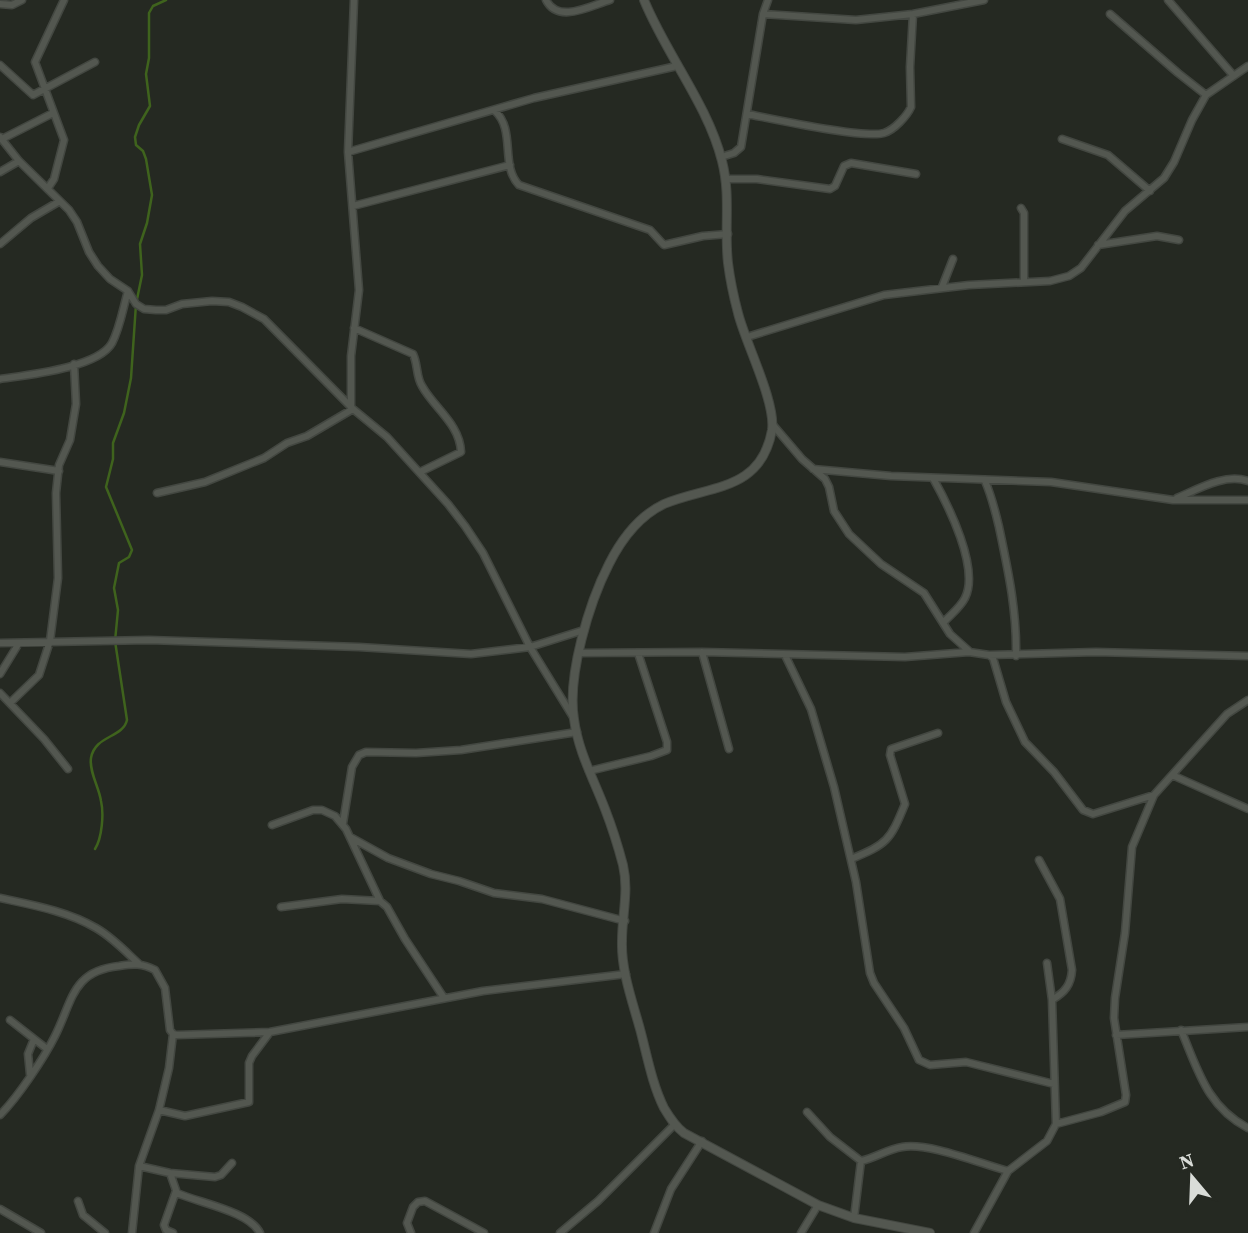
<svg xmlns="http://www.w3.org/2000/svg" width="1248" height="1233" font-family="'Source Serif 4',serif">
<rect width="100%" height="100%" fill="#252922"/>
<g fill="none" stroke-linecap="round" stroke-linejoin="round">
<path stroke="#3f631d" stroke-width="2.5" d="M95,849C102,838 104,814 101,801C99,787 89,772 91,758C95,735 123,738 127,720L115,641L118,610L114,588L119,563L129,557L132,550L106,487L113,459V443L124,413L131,378L136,304L142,275L140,244L147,223L152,195L146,159L143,151L136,145L135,137L139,125L150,106L146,74L149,58V13L153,6L166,0"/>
<defs>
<path id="minor" d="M546,0C558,24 590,6 610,0
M1168,0L1233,75
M0,4L12,5L22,0
M763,14L856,20L913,14L984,0
M1110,14L1178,73L1206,95
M0,65L33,95L95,62
M495,111C516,130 500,166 519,185L650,230L664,245L703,236L728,234
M747,114C773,119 863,139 884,133C894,130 907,116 911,107L910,67L913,14
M0,137L19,161L69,210L77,222L89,252L98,266L110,279L128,291L136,304L144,309L156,310H166L182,304L212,301L229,302L242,307L264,319L353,409L387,437L448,504L465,526L483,553L530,647L573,717
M2,139L53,113
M1062,139L1108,155L1150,191
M348,152L534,98L677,66
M721,157L734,153L741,147L763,14L768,0
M0,172L19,161
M726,179H757L830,189L835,186L844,166L851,163L916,174
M48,188L54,179L64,140L35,62L64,0
M353,206L510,165
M1021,208L1024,213V282
M0,244L31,218L60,201
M1098,245L1157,236L1179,240
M942,287L953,259
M354,328L413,354C418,364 416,377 422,386C434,408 460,424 461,452L420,472
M747,337L884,295L969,285L1050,281L1069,276L1081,268L1125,211L1164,178L1174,162L1192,120L1206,95L1248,66
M0,379C27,375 98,368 112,343C120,328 123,308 128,291
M351,406V356L359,290L348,152L354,0
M773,425L802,459L825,479L829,487L834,511L849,534L881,564L924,593L950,634L969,651
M0,462L59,471
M813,469L891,476L1051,482L1173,500H1248
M933,478C948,505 980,568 965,598C960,608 950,615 943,623
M985,481C992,497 995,510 999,527C1008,570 1017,611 1016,656
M157,493L205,482L264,458L287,443L307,436L353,409
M1177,498C1198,489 1225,473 1248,481
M0,643L149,640L359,647L471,654L530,647L584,630
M702,652L729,749
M579,653L702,652L905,657L969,652L989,655L993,658L1006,702L1025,742L1054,772L1083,810L1093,814L1154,795
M785,655L811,709L834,787L856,882L870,973L874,983L904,1028L919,1060L930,1065L966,1062L1054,1084
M989,655L1096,652L1248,656
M0,674L19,643
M0,693L44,739L68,769
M10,703L39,675L50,641L58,578L56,493L59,465L70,440L76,404L74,364
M589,771L651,756L667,750V742L638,653
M1172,775L1248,809
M343,823L352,767L359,755L366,752L416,753L461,750L577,732
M272,825L313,810H322L335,816L346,829L380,901
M350,837L388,858L431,874L459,881L494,893L542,899L625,921
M851,859C887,844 890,841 905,804L890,755L891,749L938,733
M1039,860L1060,899L1072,970C1071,985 1065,992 1052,1000
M0,898C32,905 67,911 96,928C112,937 125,951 139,964
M281,907L342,899L380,901L387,907L405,939L444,998
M10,1020L47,1049
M1181,1030C1198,1070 1207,1107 1248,1128
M1116,1035L1248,1027
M30,1074L28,1054L34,1039
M159,1110L185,1116L249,1102V1063L252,1056L270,1032
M807,1112L830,1137L861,1161C875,1158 888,1149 902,1147C929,1142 981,1164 1008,1171
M0,1115C18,1097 44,1058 55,1036C73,1000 72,971 119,966C133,964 142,963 155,970L165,988L170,1030L173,1034L177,1035L270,1032L483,991L626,974
M1056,1124L1101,1112L1125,1102L1126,1095L1114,1018L1115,998L1125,933L1132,847L1154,795L1227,714L1248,700
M139,1166L170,1173L215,1177L221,1175L232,1163
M170,1173L177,1193C199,1203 249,1211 260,1233
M78,1201L83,1215L105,1233
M0,1209L41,1233
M854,1218L861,1161
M132,1233L139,1166L159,1110L169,1068L173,1034
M173,1233L166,1230L164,1225L176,1191
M411,1233L407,1223L413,1207L418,1202L425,1201L484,1233
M560,1233L598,1201L674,1125
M654,1233L671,1189L702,1141
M801,1233L818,1205
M974,1233L1008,1171L1047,1141L1056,1124L1052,1000L1047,963"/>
<path id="tertiary" d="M644,0C666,54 708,105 722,161C731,196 724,228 728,263C730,279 734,298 738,313C745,342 776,402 772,430C761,492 709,485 664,504C639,516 621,540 609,564C589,603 567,676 574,719C578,751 594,780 605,809C612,827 618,846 623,865C629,891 622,915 622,941C621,970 632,1000 640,1029C647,1055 652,1084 664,1108C670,1118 675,1126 684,1133L818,1205L854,1218L930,1233"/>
</defs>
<use href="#minor" stroke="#434741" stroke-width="9"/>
<use href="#tertiary" stroke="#434741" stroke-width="10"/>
<use href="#minor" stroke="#535750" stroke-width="6"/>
<use href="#tertiary" stroke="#535750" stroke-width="8"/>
</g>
<g transform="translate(1192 1177) rotate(341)" stroke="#252922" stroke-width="5" paint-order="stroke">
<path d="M0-5L12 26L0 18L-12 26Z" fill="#d9dcd8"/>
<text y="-10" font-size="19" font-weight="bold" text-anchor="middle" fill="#d9dcd8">N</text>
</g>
</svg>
